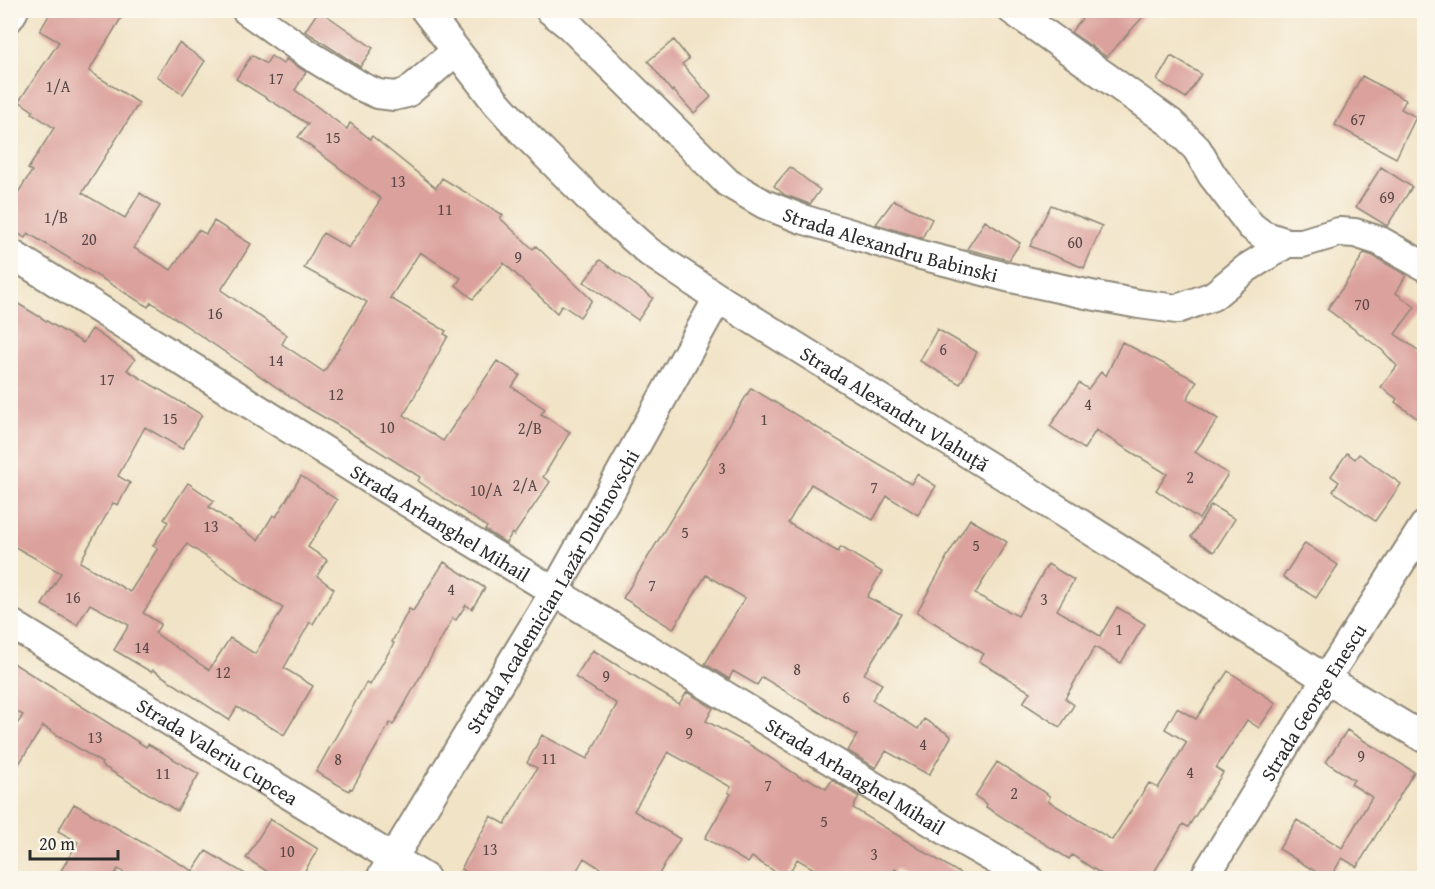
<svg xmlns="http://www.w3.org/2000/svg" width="1435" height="889" font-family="'Gentium Book Plus',serif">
<rect width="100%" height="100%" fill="#fbf7ec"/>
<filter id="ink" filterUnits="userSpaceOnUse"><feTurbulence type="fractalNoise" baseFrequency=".0167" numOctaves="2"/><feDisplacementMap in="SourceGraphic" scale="12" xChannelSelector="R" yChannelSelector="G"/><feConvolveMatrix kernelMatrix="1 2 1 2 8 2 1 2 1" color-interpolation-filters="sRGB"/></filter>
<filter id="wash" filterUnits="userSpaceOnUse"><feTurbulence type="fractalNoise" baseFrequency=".008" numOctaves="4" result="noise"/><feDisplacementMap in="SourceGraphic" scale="24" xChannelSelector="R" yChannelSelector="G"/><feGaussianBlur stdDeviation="1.35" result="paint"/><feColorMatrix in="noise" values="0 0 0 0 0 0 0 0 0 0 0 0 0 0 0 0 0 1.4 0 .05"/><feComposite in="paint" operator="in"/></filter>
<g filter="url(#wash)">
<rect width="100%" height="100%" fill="#f1e3c6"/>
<g id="blocks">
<path fill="#dba19c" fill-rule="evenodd" d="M52,10H126L89,71L139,103L82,193L125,218L140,193L160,206L134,248L171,270L198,230L206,234L214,221L251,244L221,290L287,335L282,344L324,372L367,302L304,268L323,233L349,248L381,199L298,137L308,124L236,79L252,55L266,64L271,56L283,64L286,59L306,72L295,90L347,129L350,123L370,139L372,136L436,188L442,178L503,215L500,218L533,249L536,246L592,300L580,317L562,305L557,313L504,263L473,299L456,285L461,278L420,252L390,298L446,331L444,334L448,336L404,415L443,441L497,361L520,375L512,387L545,409L541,414L570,432L543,477L550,482L514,535L512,533L506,543L485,530L487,527L418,481L420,477L344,429L306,407L151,302L148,307L28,233L25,238L10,228V205L32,171L28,169L54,128L32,113L33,111L19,101L59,42L40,31Z
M319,10L373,48L360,67L305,31Z
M1089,10H1149L1107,57L1071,32Z
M674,40L689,59L682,64L711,97L694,113L673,90L672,92L648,61Z
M179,43L205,61L183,94L157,76Z
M1171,56L1201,74L1186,98L1157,80Z
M1362,76L1406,100L1401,109L1416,117L1396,158L1335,125Z
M790,167L820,190L810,204L785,195L774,186Z
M1381,167L1412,187L1387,226L1356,207Z
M894,200L932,219L922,238L876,224Z
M1051,205L1102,226L1084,268L1030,246Z
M985,221L1020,243L1009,260L967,249Z
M1364,253L1373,256L1406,275L1396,293L1415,307L1395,334L1425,355V424L1395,402L1397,399L1381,387L1397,366L1382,350L1327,309L1344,286Z
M600,260L653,298L638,320L584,282Z
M10,299L83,343L92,329L135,359L127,370L202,415L182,449L145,427L118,476L130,483L118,505L113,503L80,562L130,592L158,548L153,546L168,522L164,519L188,483L214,501L209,507L258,540L273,515L276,517L301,476L337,500L308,547L327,560L317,576L334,589L313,624L310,622L284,668L313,686L284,735L237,707L229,720L153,670L151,672L114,650L129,625L90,604L77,625L42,605L61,573L10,544ZM187,544L236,577L235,578L283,608L255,654L230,638L209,670L155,633L161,624L143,613Z
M937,329L977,352L960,384L920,361Z
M1122,342L1197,381L1187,399L1218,419L1195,452L1228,474L1199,519L1156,490L1167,474L1096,430L1084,449L1050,426L1079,383L1088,389L1101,372L1106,376Z
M751,388L911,484L917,474L936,486L918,515L887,496L873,520L811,484L788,523L838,552L841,547L882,572L867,597L901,614L864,674L882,684L872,700L918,729L924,719L950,735L951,737L929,775L886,751L876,768L848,751L857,735L798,699L762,677L757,685L733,671L729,679L705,664L745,598L706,575L673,629L623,598Z
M1347,453L1355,459L1359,454L1401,484L1375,521L1333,491L1339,482L1331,476Z
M1211,505L1235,519L1214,552L1191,537Z
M970,519L1007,542L975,594L1018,616L1048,564L1074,580L1057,610L1100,636L1117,607L1145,624L1121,663L1095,647L1065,698L1074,705L1060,727L1023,703L1030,692L979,661L984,654L917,612L946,560H945Z
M1305,543L1338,565L1316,598L1283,577Z
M444,562L485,588L472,609L466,605L456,620L453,618L393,725L390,723L352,789L350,788L349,791L316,772L366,683L370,685L394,643L392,642L409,609L413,611Z
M593,650L679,704L687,692L713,708L706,721L750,745L803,779H809L826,789L832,780L859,797L853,808L969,879H910L895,869L889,879H831L797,859L786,879L752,857L748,863L705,838L731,794L728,792L731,787L668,752L634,811L680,839L656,879H617L584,858L572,879H477L461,869L491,816L505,824L537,768L527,763L542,735L587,759L617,704L575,677Z
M10,661L146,747L148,744L199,774L177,811L101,765L102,763L43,726L10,778V735L23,715L10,708Z
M1228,671L1276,703L1259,728L1247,720L1216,768L1223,773L1188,827L1183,824L1150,879H1109L1072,855L1069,859L986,807L987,804L975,796L997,762L1046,793L1050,797L1048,801L1112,840L1149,783L1158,788L1187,742L1165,729L1177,708L1196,719Z
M1347,730L1414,772L1357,867L1342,858L1330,878L1322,873L1321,875L1279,849L1297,820L1342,848L1372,797L1351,784L1354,780L1326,762Z
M74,804L193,871L206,851L254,879H133L118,869L112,879H56L78,842L58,831Z
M270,819L318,849L300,879H279L246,858Z"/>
</g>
</g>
<g filter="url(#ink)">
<use href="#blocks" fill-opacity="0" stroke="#8e8778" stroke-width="1.5"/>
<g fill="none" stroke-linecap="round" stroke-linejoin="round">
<defs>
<g id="minor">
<path d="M246,10L311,56L362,87L378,94L394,96L407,93L456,51"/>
<path id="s1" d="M425,10L495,101L523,132L600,209L649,252L718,298L1027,490L1326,679L1424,738"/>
<path id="s2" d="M550,10L570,26L728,183L764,204L802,219L921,255L1007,277L1091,295L1139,304L1177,309L1213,296L1247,268L1287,243"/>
<path d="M1012,10L1171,123L1197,149L1212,175L1251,226L1263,235L1287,243H1302L1339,232L1355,233L1380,241L1424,266"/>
<path d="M10,17L14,10"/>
<path id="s3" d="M10,253L376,483L965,842L1028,878"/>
<path id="s4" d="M10,623L425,878"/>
<path id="s5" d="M381,878L555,591L718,298"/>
<path id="s6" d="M1204,878L1326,679L1424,526"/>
</g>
</defs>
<use href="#minor" stroke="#8e8778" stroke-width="32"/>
<use href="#minor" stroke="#fff" stroke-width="28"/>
</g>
</g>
<g text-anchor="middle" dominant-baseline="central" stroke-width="4.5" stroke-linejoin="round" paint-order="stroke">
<g font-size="16" fill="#574847">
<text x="276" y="78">17</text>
<text x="58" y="86">1/A</text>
<text x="1358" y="119">67</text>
<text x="333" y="137">15</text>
<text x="398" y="181">13</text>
<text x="1387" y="197">69</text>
<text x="445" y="209">11</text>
<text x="56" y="217">1/B</text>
<text x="89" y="239">20</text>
<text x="1075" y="242">60</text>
<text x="518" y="257">9</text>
<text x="1362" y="304">70</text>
<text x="215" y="313">16</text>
<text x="943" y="349">6</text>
<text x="276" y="360">14</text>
<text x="107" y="379">17</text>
<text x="336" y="394">12</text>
<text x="1088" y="404">4</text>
<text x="170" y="418">15</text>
<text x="764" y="419">1</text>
<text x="387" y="427">10</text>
<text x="530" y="428">2/B</text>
<text x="722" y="468">3</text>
<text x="1190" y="477">2</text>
<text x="525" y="485">2/A</text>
<text x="874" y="487">7</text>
<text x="486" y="490">10/A</text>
<text x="211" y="526">13</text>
<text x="685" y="532">5</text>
<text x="976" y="545">5</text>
<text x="652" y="585">7</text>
<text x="451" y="589">4</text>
<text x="73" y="597">16</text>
<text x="1044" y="599">3</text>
<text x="1119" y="629">1</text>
<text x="142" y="647">14</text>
<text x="797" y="669">8</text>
<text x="223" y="672">12</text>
<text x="606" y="676">9</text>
<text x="846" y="697">6</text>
<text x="689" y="733">9</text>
<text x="95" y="737">13</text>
<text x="923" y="744">4</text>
<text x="1361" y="756">9</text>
<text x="549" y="758">11</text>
<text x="338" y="759">8</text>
<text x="1190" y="772">4</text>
<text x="163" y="773">11</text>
<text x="768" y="785">7</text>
<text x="1014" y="793">2</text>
<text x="824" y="821">5</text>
<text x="490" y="849">13</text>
<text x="287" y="851">10</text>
<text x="874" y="854">3</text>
</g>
<g font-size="20" fill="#2b2b2b" stroke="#fbf7ec">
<text stroke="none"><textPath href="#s2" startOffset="423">Strada Alexandru Babinski</textPath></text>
<text stroke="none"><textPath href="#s1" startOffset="622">Strada Аlexandru Vlahuță</textPath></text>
<text stroke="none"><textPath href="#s3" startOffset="508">Strada Arhanghel Mihail</textPath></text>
<text stroke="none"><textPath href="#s5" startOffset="334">Strada Academician Lazăr Dubinovschi</textPath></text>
<text stroke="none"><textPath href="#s6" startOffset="207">Strada George Enescu</textPath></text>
<text stroke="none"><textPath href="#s4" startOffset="244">Strada Valeriu Cupcea</textPath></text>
<text stroke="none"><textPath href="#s3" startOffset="994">Strada Arhanghel Mihail</textPath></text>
</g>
</g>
<rect width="1435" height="889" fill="none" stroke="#fbf7ec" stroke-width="36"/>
<path d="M30 850v9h88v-9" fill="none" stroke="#2b2b2b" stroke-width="3"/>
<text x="39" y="850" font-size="18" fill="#2b2b2b" stroke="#fbf7ec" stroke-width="4.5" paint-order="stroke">20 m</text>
</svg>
